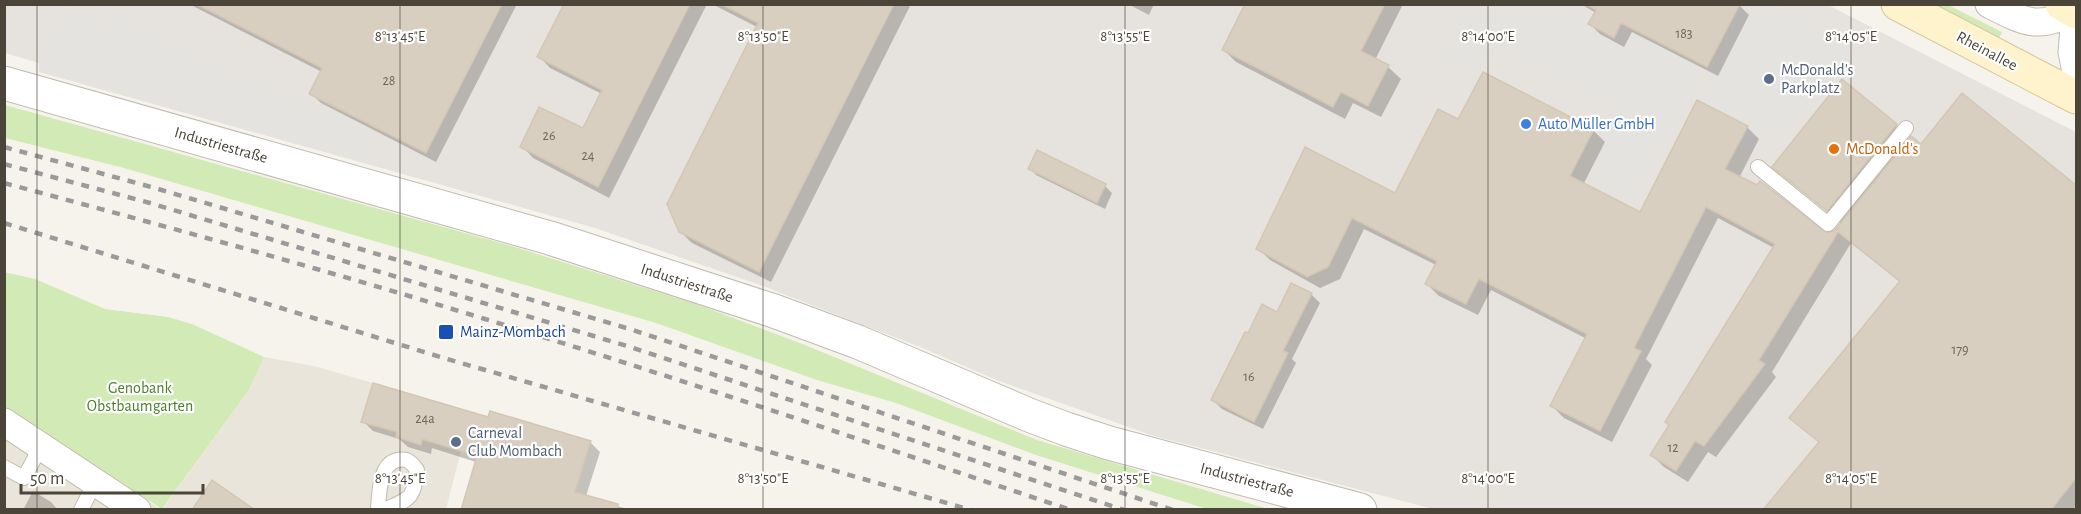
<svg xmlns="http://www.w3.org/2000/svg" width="2081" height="514" font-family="'Alegreya Sans',sans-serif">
<rect width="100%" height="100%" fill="#f6f3ec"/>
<path fill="#eae5da" d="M264,357L314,366L373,383L362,422L397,432L396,437L402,439L420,444L422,439L461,451L446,509L162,510L249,390Z
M4,408L100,470L160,509H5Z"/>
<path fill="#e6e2dd" d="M4,5H1828L2076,132V509H1433L1151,435L999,381L920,347L760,285L595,228L39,72V63L5,53Z"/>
<path fill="#d2eab5" d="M1926,5H1948L2002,32L1998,41Z
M5,105L515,247L696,304L805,345L1037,440L1268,509H1207L1039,456L896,403L817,380L656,323L124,168L5,138Z
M4,272L35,279L105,309L168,317L192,324L264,357L249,390L162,509L5,408Z"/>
<path fill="#e5e3e0" d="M61,5L107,25L114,11L300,102L361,122L373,131L365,162L39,69Z
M1580,5L1589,9L1581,25L1616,42L1623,27L1702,68L1633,203L1585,178L1618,113L1490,48L1474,79L1440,62L1469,5Z
M1740,5H1775L1855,46L1785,133L1775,125L1757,154L1738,144L1697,100L1735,36L1727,30Z"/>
<path fill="#0003" d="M189,4H517L436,162L321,103L311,93L322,72Z
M565,4H707L609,198L533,158L522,146L583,130L602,94L550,68L539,56Z
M712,4H911L771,282L692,243L680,231L757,27Z
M1128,4H1154L1149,15Z
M1247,4H1403L1375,60L1388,67L1401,79L1381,117L1353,103L1345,119L1236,62L1224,50Z
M1581,4H1738L1749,15L1718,76L1632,32L1624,47L1600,34L1590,24L1596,13Z
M1842,82L1896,126L1910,140L1922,146L1962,95L2076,186V505L2073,510H1765L1820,443L1791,418L1900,282L1851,243L1772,372L1776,377L1716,457L1708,452L1688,482L1664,467L1652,455L1774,248L1718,218L1646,359L1652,365L1612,442L1564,418L1552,406L1587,339L1491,290L1478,315L1439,296L1427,284L1436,265L1364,229L1340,279L1320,288L1270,260L1258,248L1395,195L1459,121L1593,130L1605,142L1583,185L1640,214L1747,127L1759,139L1739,178L1827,235L1836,231L1842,224L1774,166Z
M1037,152L1105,186L1112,193L1105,209L1036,175L1030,168Z
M1311,294L1320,303L1292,359L1296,363L1263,429L1222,409L1213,400L1248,335Z
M489,419L590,442L600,452L586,496L630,510H463L476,462L432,448L431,454L408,447L399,439L373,431L363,421Z
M33,491L51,502L58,510H23Z"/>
<path fill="#d8cfc1" stroke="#d3c7b4" stroke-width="1.5" d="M196,4H502L426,153L309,94L322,68Z
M564,4H690L598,187L520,147L539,107L583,128L602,90L537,57Z
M721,4H894L759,272L679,232L667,204L758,23Z
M1245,4H1385L1361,51L1389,65L1368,106L1341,92L1333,107L1222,50Z
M1586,4H1740L1707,67L1621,23L1614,38L1588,24L1596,10Z
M1483,72L1594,129L1570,176L1640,212L1697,100L1748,126L1725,169L1757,185L1760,181L1827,233L1835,230L1911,136L1921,144L1962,93L2076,185V478L2051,510H1763L1819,442L1789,418L1900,281L1838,232L1759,360L1765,364L1704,446L1695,441L1676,471L1650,455L1669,425L1665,422L1775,244L1706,207L1634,348L1641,351L1600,431L1550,406L1587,334L1479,279L1466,304L1425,284L1437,261L1352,218L1328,267L1307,277L1256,249L1305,147L1395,193L1438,109L1458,119Z
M1842,79L1897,124L1827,211L1772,167Z
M1037,150L1106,184L1097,203L1028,169Z
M1291,283L1312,293L1283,351L1288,353L1254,422L1211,400L1245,332L1248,333L1262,304L1277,312Z
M373,383L488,417L490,411L591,441L575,492L618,504V510H461L477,456L422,439L421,445L396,437L397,432L361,422Z
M212,480L255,510H192Z"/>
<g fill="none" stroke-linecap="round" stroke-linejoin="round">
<defs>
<path id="service" d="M1758,167L1828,224L1906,128
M4,467L24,478L41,446
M81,510L95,482
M378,510C379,495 379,463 398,460C408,458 412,463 417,470C413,500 411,498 384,510"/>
<path id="minor" d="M1989,4C2024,22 2039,31 2076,10
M2076,4L2072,52L2076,72
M4,422L137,510"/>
<path id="tertiary" d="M4,83L550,238L774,311L858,342L1029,415L1066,429L1109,443L1360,510"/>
<path id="secondary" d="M1898,4L2076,97
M2062,4L2076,12"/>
</defs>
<use href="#service" stroke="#c2bbae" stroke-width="16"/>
<use href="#minor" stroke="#c2bbae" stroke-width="29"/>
<use href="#tertiary" stroke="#c2bbae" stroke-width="35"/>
<use href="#secondary" stroke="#d6c79b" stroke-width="35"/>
<use href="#service" stroke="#fff" stroke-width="14"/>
<use href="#minor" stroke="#fff" stroke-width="27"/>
<use href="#tertiary" stroke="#fff" stroke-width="33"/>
<use href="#secondary" stroke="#fff3cd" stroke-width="33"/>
<path stroke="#9a9a9a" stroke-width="4.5" stroke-dasharray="8 8" stroke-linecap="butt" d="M4,147L155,188L633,330L1173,510
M4,164L150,203L627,346L1124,510
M4,183C165,226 326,270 485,319C681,379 876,445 1071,510
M4,223L447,359L971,510"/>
</g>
<path fill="none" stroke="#4b4439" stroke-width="1.5" stroke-opacity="0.45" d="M37,4V510M400,4V510M763,4V510M1125,4V510M1488,4V510M1851,4V510"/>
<g fill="#5c6f8a" stroke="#fff" stroke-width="2">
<circle cx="1769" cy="79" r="6"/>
<circle cx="456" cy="442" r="6"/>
</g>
<circle fill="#3f7fe0" stroke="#fff" stroke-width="2" cx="1526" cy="124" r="6"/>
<circle fill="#e8710a" stroke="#fff" stroke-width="2" cx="1834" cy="149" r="6"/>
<rect fill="#1a4fb4" stroke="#fff" stroke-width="2" x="438" y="324" width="16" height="16" rx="3"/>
<g text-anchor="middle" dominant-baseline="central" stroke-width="4.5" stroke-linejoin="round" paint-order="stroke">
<g font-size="14" fill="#6e675b">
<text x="1684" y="34">183</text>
<text x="389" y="81">28</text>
<text x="549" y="136">26</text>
<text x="588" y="156">24</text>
<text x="1960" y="350">179</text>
<text x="1249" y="377">16</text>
<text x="425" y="419">24a</text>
<text x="1673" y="448">12</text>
</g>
<g font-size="16" fill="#4b4439" stroke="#fff">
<text transform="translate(1987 51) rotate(28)">Rheinallee</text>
<text transform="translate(221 145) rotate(16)">Industriestraße</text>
<text transform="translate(687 283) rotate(18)">Industriestraße</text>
<text transform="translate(1247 480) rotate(15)">Industriestraße</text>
</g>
<g font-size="16" fill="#4e5e75" stroke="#fff" text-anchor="start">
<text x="1781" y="70">McDonald's<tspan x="1781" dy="18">Parkplatz</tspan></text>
<text x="468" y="433">Carneval<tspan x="468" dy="18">Club Mombach</tspan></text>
</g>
<g font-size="16" fill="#366cbe" stroke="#fff" text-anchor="start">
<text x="1538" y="124">Auto Müller GmbH</text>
</g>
<g font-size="16" fill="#c56008" stroke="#fff" text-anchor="start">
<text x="1846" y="149">McDonald's</text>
</g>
<g font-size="16" fill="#164399" stroke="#fff" text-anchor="start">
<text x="460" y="332">Mainz-Mombach</text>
</g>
<g font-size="16" fill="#4a7f2a" stroke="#fff">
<text x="140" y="388">Genobank<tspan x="140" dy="18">Obstbaumgarten</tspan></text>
</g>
</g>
<g font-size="15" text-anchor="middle" fill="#4b4439" stroke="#fff" stroke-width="4.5" stroke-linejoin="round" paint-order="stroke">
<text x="400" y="41">8°13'45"E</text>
<text x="763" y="41">8°13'50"E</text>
<text x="1125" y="41">8°13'55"E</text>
<text x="1488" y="41">8°14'00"E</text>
<text x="1851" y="41">8°14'05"E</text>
<text x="400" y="483">8°13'45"E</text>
<text x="763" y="483">8°13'50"E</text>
<text x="1125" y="483">8°13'55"E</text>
<text x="1488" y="483">8°14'00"E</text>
<text x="1851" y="483">8°14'05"E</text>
</g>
<rect width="2081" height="514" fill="none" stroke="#4b4439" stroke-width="12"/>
<path d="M21 484v9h182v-9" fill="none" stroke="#4b4439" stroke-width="3"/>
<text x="30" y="484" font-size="18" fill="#4b4439" stroke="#ffffff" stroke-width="4.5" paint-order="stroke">50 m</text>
</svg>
